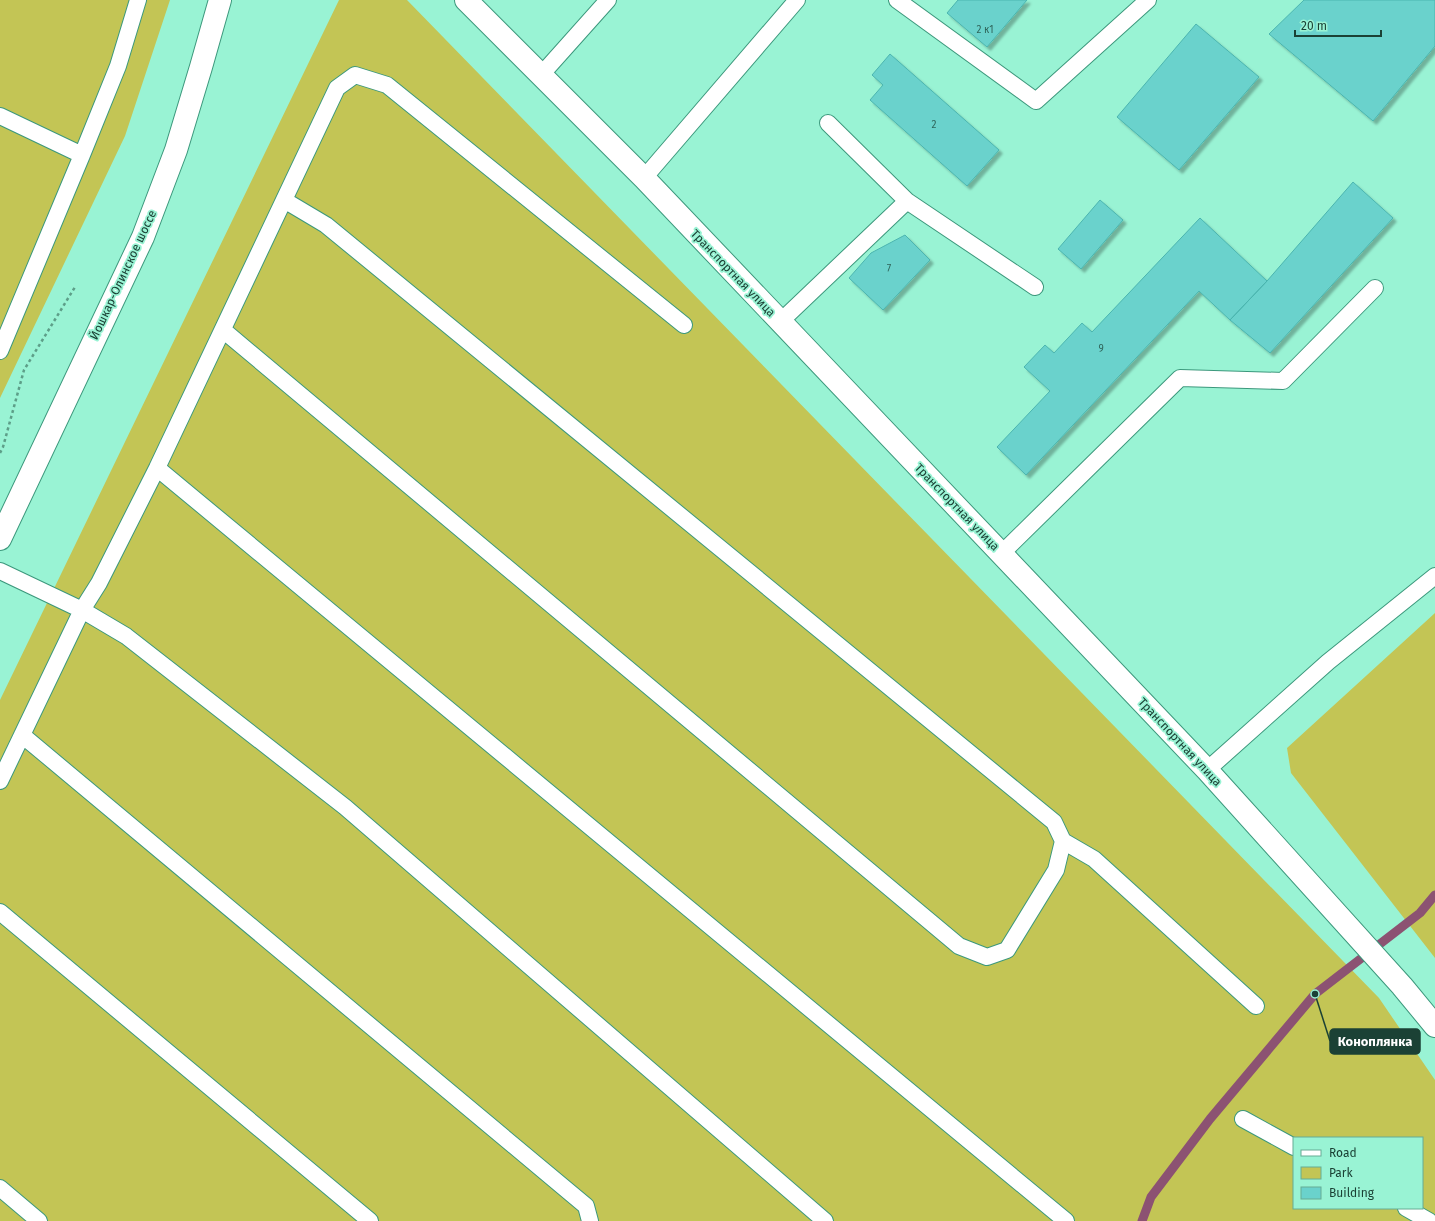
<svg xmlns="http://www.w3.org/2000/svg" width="1435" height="1221" font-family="'Fira Sans',sans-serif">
<defs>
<filter id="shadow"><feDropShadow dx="3.5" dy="3.5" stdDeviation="1" flood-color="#0004"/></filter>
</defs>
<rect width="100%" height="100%" fill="#99f3d4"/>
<path fill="#c3c555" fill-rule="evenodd" d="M0,0H170L125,136L0,398Z
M339,0H407L1379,998L1435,1080V1221H0V700ZM1294,1138H1422V1208H1294Z
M1435,613V958L1291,773L1287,748Z"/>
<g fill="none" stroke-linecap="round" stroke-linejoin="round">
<path stroke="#8c5272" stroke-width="9" d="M1142,1221L1151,1197L1210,1119L1315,994L1420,913L1435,895"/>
</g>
<path fill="#6ad2cc" stroke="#4bb5af" filter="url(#shadow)" d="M958,0H1027L987,47L947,13Z
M1304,0H1435V46L1373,121L1269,34Z
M1196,24L1259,77L1179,170L1117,117Z
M890,54L999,150L967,186L870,100L883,85L872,75Z
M1353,182L1393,218L1270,353L1230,320L1267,281Z
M1100,200L1123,220L1081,269L1058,249Z
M1200,218L1267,281L1230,320L1199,291L1026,475L997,447L1050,391L1024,367L1045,345L1054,353L1082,323L1092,332Z
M905,235L930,260L883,310L849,278L871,253Z"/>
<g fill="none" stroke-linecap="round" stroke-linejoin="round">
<defs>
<path id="service" d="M897,0L1036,101L1148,0
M541,75L608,0
M0,116L82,155
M644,178L797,0
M907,201L1035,287
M780,322L907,201L828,123
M684,325L387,85L355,75L337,88L157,468L99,583L82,610L126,636L345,807L825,1221
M223,330L959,946L987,957L1007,950L1056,870L1063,841L1054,822L326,225L284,200
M0,351L82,155L118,66L138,0
M157,468L1066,1221
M1001,554L1180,378L1283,381L1375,288
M0,571L82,610L0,781
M22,735L586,1206L590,1221
M1207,770L1328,662L1435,576
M1063,841L1094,859L1256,1006
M0,912L370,1221
M1243,1119L1294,1147
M0,1188L39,1221
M1406,1208L1429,1221"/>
<path id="secondary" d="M466,0L644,178L1207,770L1402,986L1435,1026"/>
<path id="primary" d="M0,539L143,237L176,150L201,67L220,0"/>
</defs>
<use href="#service" stroke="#3c987c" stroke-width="18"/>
<use href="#secondary" stroke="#3c987c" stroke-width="24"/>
<use href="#primary" stroke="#3c987c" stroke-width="24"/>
<path stroke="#5d9e88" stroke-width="2.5" stroke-dasharray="3 3" stroke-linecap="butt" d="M0,453L3,447L24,370L75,287"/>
<use href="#service" stroke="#fff" stroke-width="16"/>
<use href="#secondary" stroke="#fff" stroke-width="22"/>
<use href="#primary" stroke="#fff" stroke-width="22"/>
</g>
<g text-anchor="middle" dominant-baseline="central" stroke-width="3.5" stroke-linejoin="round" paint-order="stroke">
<g font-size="10" fill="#2f655b">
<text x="985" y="30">2 к1</text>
<text x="934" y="125">2</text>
<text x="889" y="269">7</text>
<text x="1101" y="349">9</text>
</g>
<g font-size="12" fill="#1b4135" stroke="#99f3d4">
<text transform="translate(733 273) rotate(46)">Транспортная улица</text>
<text transform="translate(123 275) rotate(-65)">Йошкар-Олинское шоссе</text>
<text transform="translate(957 507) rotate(46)">Транспортная улица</text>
<text transform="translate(1180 742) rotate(47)">Транспортная улица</text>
</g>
</g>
<path fill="none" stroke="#1b4135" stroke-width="1.5" d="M1315 994L1330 1041"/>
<circle fill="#1b4135" stroke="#99f3d4" stroke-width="1.5" cx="1315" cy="994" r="4"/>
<rect fill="#1b4135" stroke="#1b4135" stroke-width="1.5" x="1330" y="1029" width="90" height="25" rx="4"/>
<g font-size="13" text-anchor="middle" font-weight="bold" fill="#fff">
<text x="1375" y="1046">Коноплянка</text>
</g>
<rect x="1293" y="1137" width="130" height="72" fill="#99f3d4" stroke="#67ac94"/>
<rect x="1301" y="1150" width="20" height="6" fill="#ffffff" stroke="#67ac94"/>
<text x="1329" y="1157" font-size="12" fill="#1b4135">Road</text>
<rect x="1301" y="1167" width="20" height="12" fill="#c3c555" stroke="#67ac94"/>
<text x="1329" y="1177" font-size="12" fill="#1b4135">Park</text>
<rect x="1301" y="1187" width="20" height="12" fill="#6ad2cc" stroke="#67ac94"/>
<text x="1329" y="1197" font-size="12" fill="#1b4135">Building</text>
<path d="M1295 30v6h86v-6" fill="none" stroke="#1b4135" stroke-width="2"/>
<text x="1301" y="30" font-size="12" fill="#1b4135" stroke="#99f3d4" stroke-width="3" paint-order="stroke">20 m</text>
</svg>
